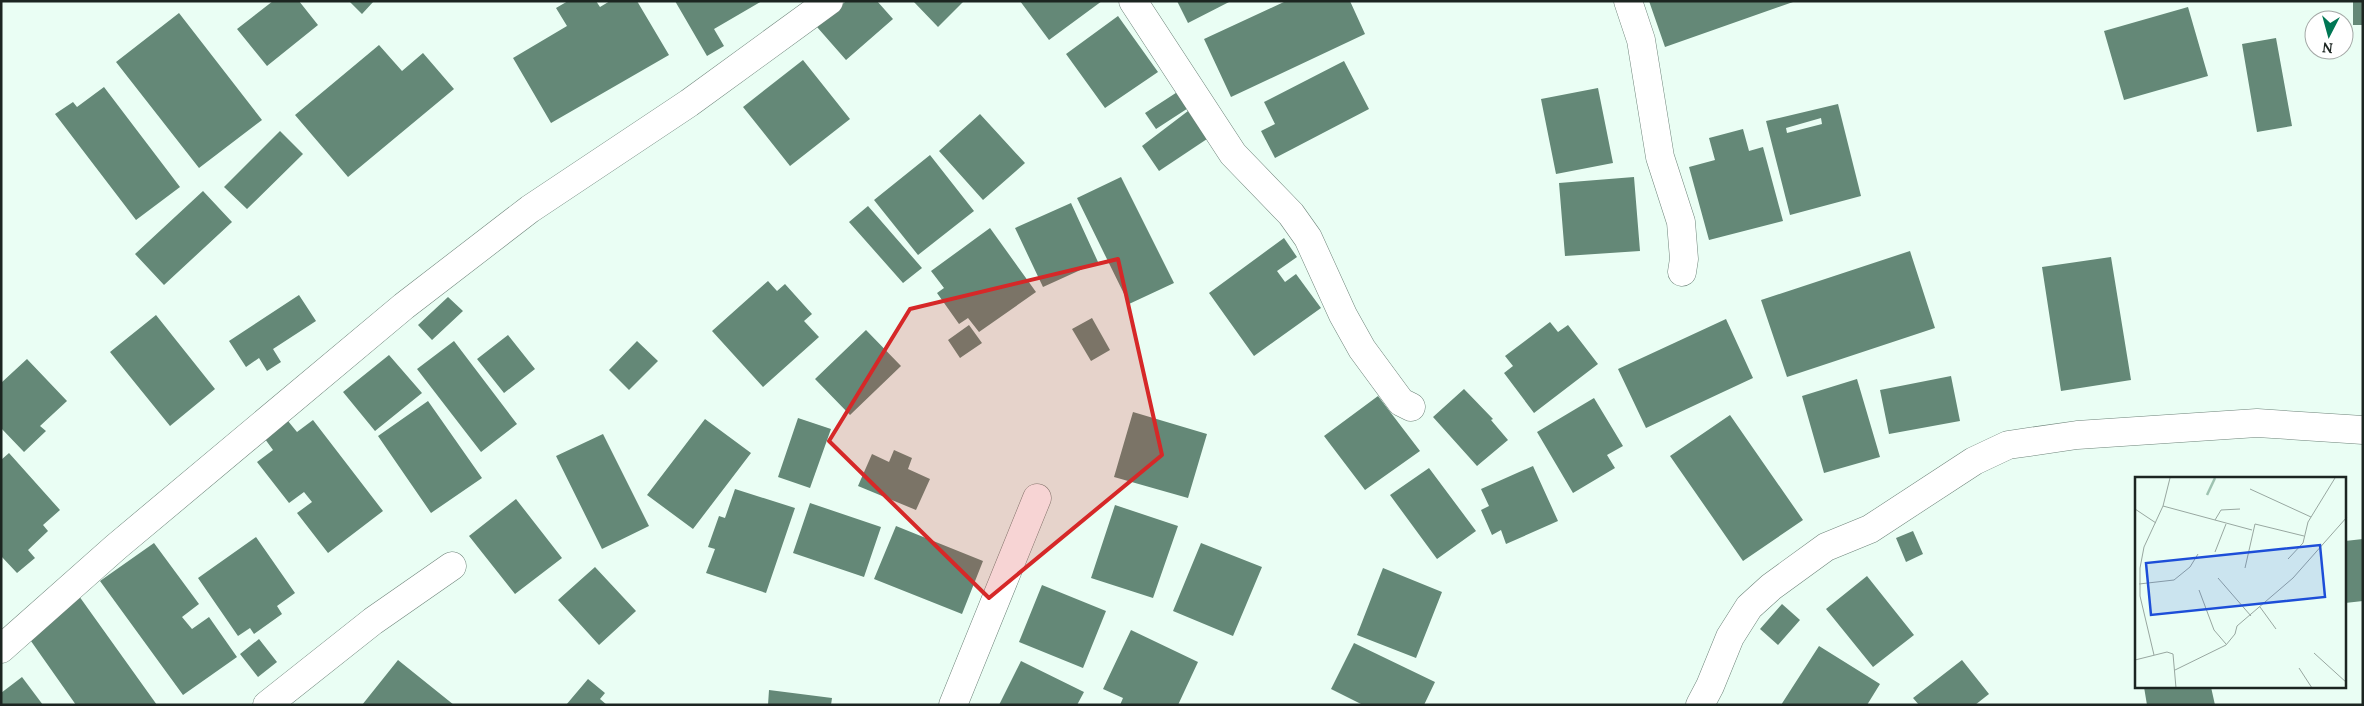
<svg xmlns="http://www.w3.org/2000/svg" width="2364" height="706" font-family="Lora,serif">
<rect width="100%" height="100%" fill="#eafef4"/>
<path fill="#648877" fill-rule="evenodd" d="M273,1H299L318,25L267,66L237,29Z
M349,1H374L362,14Z
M568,1H596L600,7L610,1H637L669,55L551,123L513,58L567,26L556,8Z
M675,1H762L714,29L724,46L707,56Z
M846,1H877L893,19L846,60L817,27Z
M913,1H964L938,27Z
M1020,1H1102L1049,40Z
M1177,1H1231L1188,23Z
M1286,1H1350L1365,34L1231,97L1204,39Z
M1649,1H1792L1793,2L1665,47Z
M2353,1H2363V25H2353Z
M2188,7L2208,76L2124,100L2104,31Z
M179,13L262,120L199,168L116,62Z
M1118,16L1158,72L1105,108L1066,54Z
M2276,38L2292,126L2257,132L2242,44Z
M379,45L402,71L423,53L454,89L348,177L295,115Z
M803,60L850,119L790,166L743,107Z
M1344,61L1369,109L1275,158L1261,131L1275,124L1264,102Z
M104,87L180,187L136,220L55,114L73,102L77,107Z
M1185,87L1196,103L1156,129L1145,113Z
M1598,88L1613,163L1556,174L1541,99Z
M1838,104L1861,196L1790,215L1766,121ZM1821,118L1822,124L1787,133L1786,128Z
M1188,111L1207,139L1159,171L1142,146Z
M980,114L1025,163L983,200L939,151Z
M1743,129L1749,151L1763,147L1783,221L1709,240L1689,167L1715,160L1709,138Z
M280,131L303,154L247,209L224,187Z
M930,155L974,211L918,255L874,200Z
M1121,177L1174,283L1129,304L1077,198Z
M1634,177L1640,251L1565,256L1559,183Z
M203,191L232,222L164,285L135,254Z
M1071,203L1098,262L1043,287L1015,228Z
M868,206L922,268L903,283L849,222Z
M990,228L1036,292L979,332L968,318L959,324L937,293L944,288L931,271Z
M1284,238L1297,257L1277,271L1285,282L1296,274L1321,308L1254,356L1209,293Z
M1910,251L1935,328L1787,377L1761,300Z
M2111,257L2131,380L2061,391L2042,267Z
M768,281L777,291L785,284L812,314L804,321L819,337L763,387L712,331Z
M299,295L316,321L273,349L281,362L267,371L259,358L246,367L229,341Z
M448,297L463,311L432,340L418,325Z
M156,315L215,389L170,426L110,352Z
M1092,318L1110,350L1091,361L1072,329Z
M1726,319L1753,378L1646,428L1618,369Z
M1550,322L1558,332L1568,325L1598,364L1534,413L1504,373L1513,366L1505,356Z
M969,325L982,343L960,358L948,340Z
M866,330L901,366L850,415L815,379Z
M508,335L535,369L504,393L477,359Z
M454,341L517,424L481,452L417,369Z
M637,341L658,361L629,390L609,370Z
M389,355L422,393L375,431L343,392Z
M27,359L67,401L40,426L46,431L24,452L1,428V383Z
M1951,376L1960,421L1889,434L1880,390Z
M1857,379L1880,457L1824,473L1802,396Z
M1464,389L1493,419L1491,420L1508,440L1477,466L1433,417Z
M1378,396L1420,451L1365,490L1324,436Z
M1594,398L1623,446L1607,455L1615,468L1573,493L1537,432Z
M428,401L482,478L431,513L378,436Z
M1133,412L1207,434L1188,498L1114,477Z
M1730,415L1803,520L1743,561L1670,456Z
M798,418L831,429L810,488L778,477Z
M705,419L751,453L693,529L647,495Z
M313,420L383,511L328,553L297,513L312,502L304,492L289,503L257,462L273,450L265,439L288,421L297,432Z
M603,434L649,526L602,549L556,456Z
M894,450L912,458L908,469L930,479L916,510L858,486L872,454L889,462Z
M9,453L60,510L43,525L48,531L28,550L35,558L17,573L1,556V460Z
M1533,466L1558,521L1506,544L1501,530L1492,535L1481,510L1489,506L1481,489Z
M1429,468L1476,531L1437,559L1390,495Z
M735,489L795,508L766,593L706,573L715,549L708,547L719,516L725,518Z
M516,499L562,558L515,594L469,536Z
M810,503L881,527L864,577L793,553Z
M1115,505L1178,526L1153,598L1091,578Z
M896,526L983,561L962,614L874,579Z
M1913,531L1923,554L1906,562L1896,538Z
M256,537L295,593L277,606L282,614L254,634L250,628L238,636L198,578Z
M2363,539V601L2345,603V541Z
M154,543L199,604L182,617L192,629L209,617L237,657L183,695L100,581Z
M1201,543L1262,567L1233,636L1173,611Z
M595,567L636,611L599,645L558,600Z
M1383,568L1442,592L1416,658L1357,635Z
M1867,576L1914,635L1873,667L1826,609Z
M1042,585L1106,611L1083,668L1019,642Z
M79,596L157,705H76L26,634Z
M1782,604L1800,620L1778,645L1760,629Z
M1131,630L1198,662L1178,705H1120L1123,698L1103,689Z
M259,639L277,662L258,677L240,654Z
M1354,643L1435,682L1424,705H1363L1331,689Z
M1819,646L1880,684L1867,705H1781Z
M398,660L454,705H362Z
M1962,660L1989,694L1975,705H1919L1913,698Z
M1021,661L1084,692L1077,705H999Z
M22,677L43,705H1V693Z
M588,679L605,693L600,699L607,705H566Z
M2144,687H2211L2215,705H2147Z
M769,690L832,698L831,705H768Z"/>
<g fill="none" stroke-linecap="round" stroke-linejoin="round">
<defs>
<path id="minor" d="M1133,1L1233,154L1291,214L1308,238L1343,315L1362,349L1401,402L1411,407
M1628,1L1641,40L1660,157L1681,222L1684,259L1682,272
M1,649L116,547L404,306L530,209L689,103L829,1
M267,705L373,621L452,566
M953,705L1037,498
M1700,705L1710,686L1730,637L1749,607L1771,587L1826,547L1870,529L1974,461L2008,445L2077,435L2257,423L2363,430"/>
</defs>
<use href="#minor" stroke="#6e847a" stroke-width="29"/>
<use href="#minor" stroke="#fff" stroke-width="28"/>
</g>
<path fill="#d62828" fill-opacity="0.2" stroke="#d62828" stroke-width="4" stroke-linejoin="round" d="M1118,259L1162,455L989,598L829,441L910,309Z"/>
<g transform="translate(2135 477)">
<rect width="211" height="211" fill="#eafef4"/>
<path fill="none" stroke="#9ec3b1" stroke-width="2.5" d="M72,18L80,1"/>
<path fill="none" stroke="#98a7a0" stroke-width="1" d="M115,12L176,40M28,29L117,53M0,32L21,46M80,43L86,33L105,32M80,75L91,47M153,82L168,66L173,45L200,1M110,91L120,47L169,59M83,101L116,139M4,107L39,103L55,90L63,77M64,113L79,153L91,167M125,130L141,152M179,176L212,206M19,178L5,119V91L9,70L28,29L35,1M0,183L32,175L38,177L41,211M164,191L177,211M40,193L91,168L100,157L102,149L158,101L212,40"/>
<path fill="#1d4ed8" fill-opacity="0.15" stroke="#1d4ed8" stroke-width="2.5" d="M185,68L190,120L16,138L11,86Z"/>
<rect width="211" height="211" fill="none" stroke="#1c2521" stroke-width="2.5"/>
</g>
<rect width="2364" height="706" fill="none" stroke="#1c2521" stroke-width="5"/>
<g transform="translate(2329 35) rotate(186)"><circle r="24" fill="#ffffff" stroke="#a4a8a6"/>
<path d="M0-4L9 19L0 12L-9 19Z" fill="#007754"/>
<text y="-8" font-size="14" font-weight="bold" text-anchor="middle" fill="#1c2521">N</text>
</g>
</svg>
